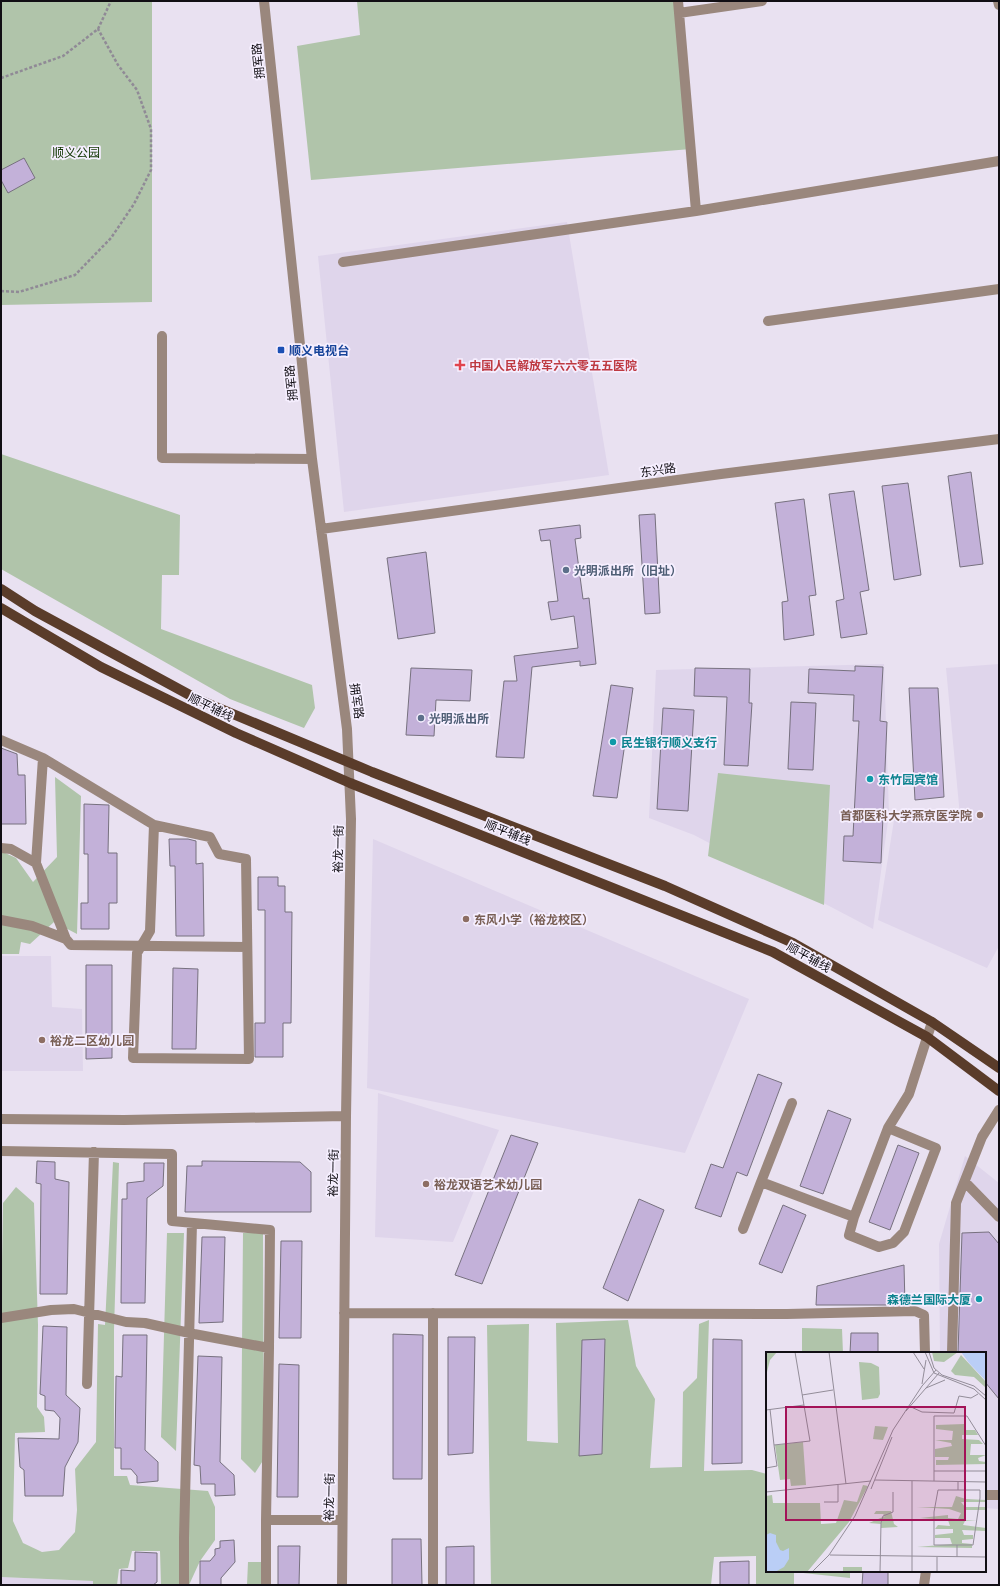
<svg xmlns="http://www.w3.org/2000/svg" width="1000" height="1586" font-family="Cabin,'Noto Sans SC',sans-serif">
<rect width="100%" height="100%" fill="#e9e1f1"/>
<path fill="#dfd5eb" d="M567,222L609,475L344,512L318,256Z
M884,664L889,814L873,929L694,835L649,818L656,670Z
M999,664V946L987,968L878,920L895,814L960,816L946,668Z
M373,839L749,999L685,1153L367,1088Z
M1,956H51L52,1007L82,1009L83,1071H1Z
M378,1093L499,1130L453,1242L375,1237Z
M965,1156L999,1183V1509L985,1508V1353H940L939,1244Z
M1,1577L93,1581V1585H1Z"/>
<path fill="#b0c4aa" d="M1,1H152V302L1,305Z
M357,1H678L691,149L311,180L297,46L360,35Z
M1,454L180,515L179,575H162L161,629L312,685L315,708L304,728L230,699L1,569Z
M718,773L830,785L824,905L708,856Z
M55,777L81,796L77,934L54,922L30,944L21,942L19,954H1V851L16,858L33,882L57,857Z
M113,1162L119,1163L114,1330V1476H127L130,1485L208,1491L215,1507V1540L200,1561L189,1585H161L160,1551H132L128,1568L119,1569L117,1585H93V1581L1,1577V1320L3,1203L16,1187L34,1203L38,1325L37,1407L44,1417L45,1432L15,1433L13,1521L23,1543L42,1552L59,1550L75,1532L77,1510L75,1469L96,1442L98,1324L105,1325Z
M263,1232L264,1459L255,1473L241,1459L243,1233Z
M167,1233H184L176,1451L161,1437Z
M628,1320L636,1366L655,1399L650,1468L682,1467L683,1392L697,1378L699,1324L709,1320L704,1471L752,1470L767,1474V1571H850V1578L794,1572V1585H756V1556L714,1557L711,1585H491L487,1325L529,1324L527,1441L558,1443L556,1323Z
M802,1328L842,1329L843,1353H802Z
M248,1562H263V1585H247Z"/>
<path fill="#c3b1d9" stroke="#77717f" d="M24,158L35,178L8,193L1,180V170Z
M971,472L983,564L960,567L948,476Z
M908,483L921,575L894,580L882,486Z
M854,491L869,590L860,592L867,634L841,638L836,601L844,599L829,494Z
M804,499L816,595L809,596L814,635L784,640L782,602L788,601L775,503Z
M655,514L660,613L645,614L639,515Z
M580,525L581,538L575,539L583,599L589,598L596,664L580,666V661L532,667L524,758L496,757L504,681H517L514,656L578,648L574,616L551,620L548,602L558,601L550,540L541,541L539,530Z
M426,552L435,633L398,639L387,558Z
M855,666L883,667L880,721L887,722L881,863L843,861L844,836H853L859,721H853L854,695L808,693L809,669L855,671Z
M411,668L472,670L470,701L436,700L434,736L406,735Z
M695,668L750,669L749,703H752L748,766L724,765L727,697L694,696Z
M611,685L633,688L617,798L593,796Z
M909,688H938L944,797L915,800Z
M791,702L816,703L813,770L788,769Z
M663,708L694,710L688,811L657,809Z
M1,748L17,754L18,775H25L26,824H1Z
M84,804L109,805L108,853H117V903H109V929H81V903H88V854H84Z
M169,839H188L196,841V864L203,863L204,936H176L175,866H170Z
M258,877H278V886H285V912H292L291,1023H283V1057H255V1023H265V910H258Z
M86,965H112V1058L86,1059Z
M173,968L198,969L196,1049H172Z
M758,1074L782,1083L747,1176L737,1172L721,1217L695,1208L711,1164L723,1168Z
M828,1110L851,1119L823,1194L800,1186Z
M511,1135L538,1143L482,1284L455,1275Z
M898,1145L919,1153L890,1230L869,1222Z
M37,1161L55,1162V1179L69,1182L67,1294H40L41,1184L36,1183Z
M202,1161L300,1162L311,1172V1212H185L187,1166H202Z
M144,1163H164L163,1186L147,1198L145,1303H121L122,1199H127V1183L144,1181Z
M639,1199L664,1210L628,1301L603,1288Z
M783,1205L806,1215L782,1273L759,1264Z
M989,1232L999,1244V1399L985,1382V1353H958L962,1233Z
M202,1237H225L223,1322L199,1323Z
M281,1241H302L301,1338H279Z
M904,1265L905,1305H816L817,1286Z
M43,1326L67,1327L66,1395L80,1408L78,1442L65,1467L63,1496H25L24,1470L20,1467L18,1438L59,1439L60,1418L54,1411L45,1410V1396L40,1394Z
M851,1333H878V1353H850Z
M393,1334L423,1335L422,1479H393Z
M123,1335H147L145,1450L158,1462V1481L137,1483V1476L131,1469H121V1448H115L116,1376L122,1377Z
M448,1337H475L473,1453L448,1455Z
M605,1339L602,1454L579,1456L582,1340Z
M713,1339L742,1340V1463L712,1464Z
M198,1356L222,1357L220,1462L234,1475L235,1495L215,1496V1484H201L200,1466L194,1465Z
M279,1364L299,1365L298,1497H277Z
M392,1539H421L422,1585H392Z
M234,1540L235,1562L221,1578V1585H200V1561H210L215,1555V1549L220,1548V1541Z
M278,1546H300L299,1585H278Z
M474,1546V1585H446V1547Z
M135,1552L157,1553V1582L153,1585H121V1570L135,1571Z
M749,1561V1585H720V1562Z
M863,1571H888V1585H862Z"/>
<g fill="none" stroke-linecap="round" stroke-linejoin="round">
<path stroke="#908a96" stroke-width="2.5" stroke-dasharray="3 2" stroke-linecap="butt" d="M1,78L63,56L98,29L111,1
M1,291L19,292L75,275L111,238L134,204L151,170V129L137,90L118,65L98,29"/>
<path stroke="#9a877d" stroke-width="10" d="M264,1L312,459L347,729L351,819L346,1116L342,1585
M678,1L696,211L999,161
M998,1L999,5
M679,13L762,1
M343,262L696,211
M768,321L999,289
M162,336V458L312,459
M321,529L721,474L999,439
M1,740L43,758
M154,825L210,837L219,854L246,859L249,1059L133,1058L137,953L150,931Z
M1,848L11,849L36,863L66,939L71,945L247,947
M36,863L43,758L154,825
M1,920L32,926L66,939
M792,1103L761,1182L854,1217L888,1128L909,1094L932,1022
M1,1119L124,1120L346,1116
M1,1151L172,1154V1221L270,1230L269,1348
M965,1182L999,1217
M854,1217L849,1235L879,1247L893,1243L904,1232L936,1148L888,1128
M743,1229L761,1182
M344,1313L787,1314L915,1311L924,1315L925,1353
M1,1318L51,1310L74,1309L126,1322L145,1323L194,1334L269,1348L266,1520H342
M952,1353L956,1203L982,1137L999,1110
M87,1384L94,1152
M985,1495H999
M266,1520V1585
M184,1585V1538L192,1223
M433,1585V1313
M924,1585L926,1571"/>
<path stroke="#5a3c2a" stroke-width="10" d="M1,589L35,611L197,699L372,772L665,886L793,943L932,1022L999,1068
M1,608L101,667L236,733L350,783L773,952L927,1037L999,1091"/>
</g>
<rect fill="#1a4fb4" stroke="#f6efff" stroke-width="1.5" x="277" y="346" width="8" height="8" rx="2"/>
<path fill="#e0444e" stroke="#f6efff" stroke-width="1.5" d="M458 359h4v4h4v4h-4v4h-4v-4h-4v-4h4z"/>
<g fill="#5c6f8a" stroke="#f6efff" stroke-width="1.5">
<circle cx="566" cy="570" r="4"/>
<circle cx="421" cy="718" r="4"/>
</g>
<g fill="#0f9aa8" stroke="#f6efff" stroke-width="1.5">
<circle cx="613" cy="742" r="4"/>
<circle cx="870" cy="779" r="4"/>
<circle cx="979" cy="1299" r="4"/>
</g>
<g fill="#8d6e63" stroke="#f6efff" stroke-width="1.5">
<circle cx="980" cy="815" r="4"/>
<circle cx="466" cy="919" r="4"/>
<circle cx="42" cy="1040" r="4"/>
<circle cx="426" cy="1184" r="4"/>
</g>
<g text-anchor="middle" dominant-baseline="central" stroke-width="3.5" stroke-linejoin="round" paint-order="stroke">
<g font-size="12" fill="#110e14" stroke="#f6efff">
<text transform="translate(258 61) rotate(-96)">拥军路</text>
<text transform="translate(291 383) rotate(-96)">拥军路</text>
<text transform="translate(658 470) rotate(-8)">东兴路</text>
<text transform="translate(357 701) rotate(82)">拥军路</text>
<text transform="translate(211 707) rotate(26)">顺平辅线</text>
<text transform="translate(508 832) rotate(22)">顺平辅线</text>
<text transform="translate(338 849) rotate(-89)">裕龙一街</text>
<text transform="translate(809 957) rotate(29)">顺平辅线</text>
<text transform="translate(333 1173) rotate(-89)">裕龙一街</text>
<text transform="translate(329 1497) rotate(-89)">裕龙一街</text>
</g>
<g font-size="12" fill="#0f3501" stroke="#f6efff">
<text x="76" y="152">顺义公园</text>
</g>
<g font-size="12" font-weight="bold" fill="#164399" stroke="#f6efff" text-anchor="start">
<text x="289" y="350">顺义电视台</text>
</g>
<g font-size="12" font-weight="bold" fill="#be3a42" stroke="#f6efff" text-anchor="start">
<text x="469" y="365">中国人民解放军六六零五五医院</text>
</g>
<g font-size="12" font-weight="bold" fill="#4e5e75" stroke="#f6efff" text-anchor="start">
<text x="574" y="570">光明派出所（旧址）</text>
<text x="429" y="718">光明派出所</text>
</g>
<g font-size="12" font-weight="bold" fill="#0d838f" stroke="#f6efff" text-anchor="start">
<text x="621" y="742">民生银行顺义支行</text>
<text x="878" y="779">东竹园宾馆</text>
<text x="971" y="1299" text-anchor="end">森德兰国际大厦</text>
</g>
<g font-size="12" font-weight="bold" fill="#785e54" stroke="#f6efff" text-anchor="start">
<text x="972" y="815" text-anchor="end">首都医科大学燕京医学院</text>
<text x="474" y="919">东风小学（裕龙校区）</text>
<text x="50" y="1040">裕龙二区幼儿园</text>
<text x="434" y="1184">裕龙双语艺术幼儿园</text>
</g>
</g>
<g transform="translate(766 1352)">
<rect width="220" height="220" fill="#e9e1f1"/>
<path d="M0,0H11L4,8L0,24ZM166,0H192L178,10L168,9ZM195,3L220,30V40L219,35L208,25L189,23L185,19ZM93,10L105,11L113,15L114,42L112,46L96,48ZM198,72V78H209L212,83H196V87L213,88L217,92H205L204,103H220L212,106L213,109L220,110V112L170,113V108H182L183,105H169V97L186,94L185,91L169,88H186L187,79L170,77V73ZM109,74L122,75L117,88L107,87ZM37,90L40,133L25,134L24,127L14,128L9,93ZM97,133L102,134L83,170L41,220H0V144L6,143L7,151H54L55,172L70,171L78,148L91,150ZM190,144L200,147L220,148V150H195L199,155H220V158H199L198,168L211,169H199L197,173L220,176V179L196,178L198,183H207V187L196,188V191L206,192V196L151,195L186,192L184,186H169V183L187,181V177H169L172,173L184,174L182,168L154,166L182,163V166L192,167L195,161L183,157L151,155H186ZM110,159H125L128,172L132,175L115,176V172L103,171L119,164L117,162H108ZM77,215H96V220L77,219Z" fill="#b0c4aa"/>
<path d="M195,0H220V29L203,11ZM4,181L10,183V190L14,198L17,199L23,196V207L18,215L9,220H0V183Z" fill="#bacef6"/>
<path fill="none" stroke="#938d99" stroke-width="1" d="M63,0L80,132M147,0L158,17M159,0L168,21L208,37L220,48M163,0L168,16L176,23L208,34L220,44M156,32L160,8M160,36L179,28M36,43L67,38M143,54L156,60L188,61L193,44L205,46L212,42M4,57L8,93M0,58L38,53M140,59L173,21M0,116L11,114L8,93L44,89L29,0M168,119H220M109,128L220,130M146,129V220M168,129V64H201L220,94M105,137L126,85M0,140L105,129M58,150H72V133M191,193H207L214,146V138H192M64,203L220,205M171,205V220M191,205V193H168V160L172,138H192V129M46,220L63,203L89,164L127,78L156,34L170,18M114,220L115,171L117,164L127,160V140"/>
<path fill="#a31358" fill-opacity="0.15" stroke="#a31358" stroke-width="2" d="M20,55H199V168H20Z"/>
<rect width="220" height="220" fill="none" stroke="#110e14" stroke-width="2"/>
</g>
<rect width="1000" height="1586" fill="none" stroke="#110e14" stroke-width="4"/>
</svg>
